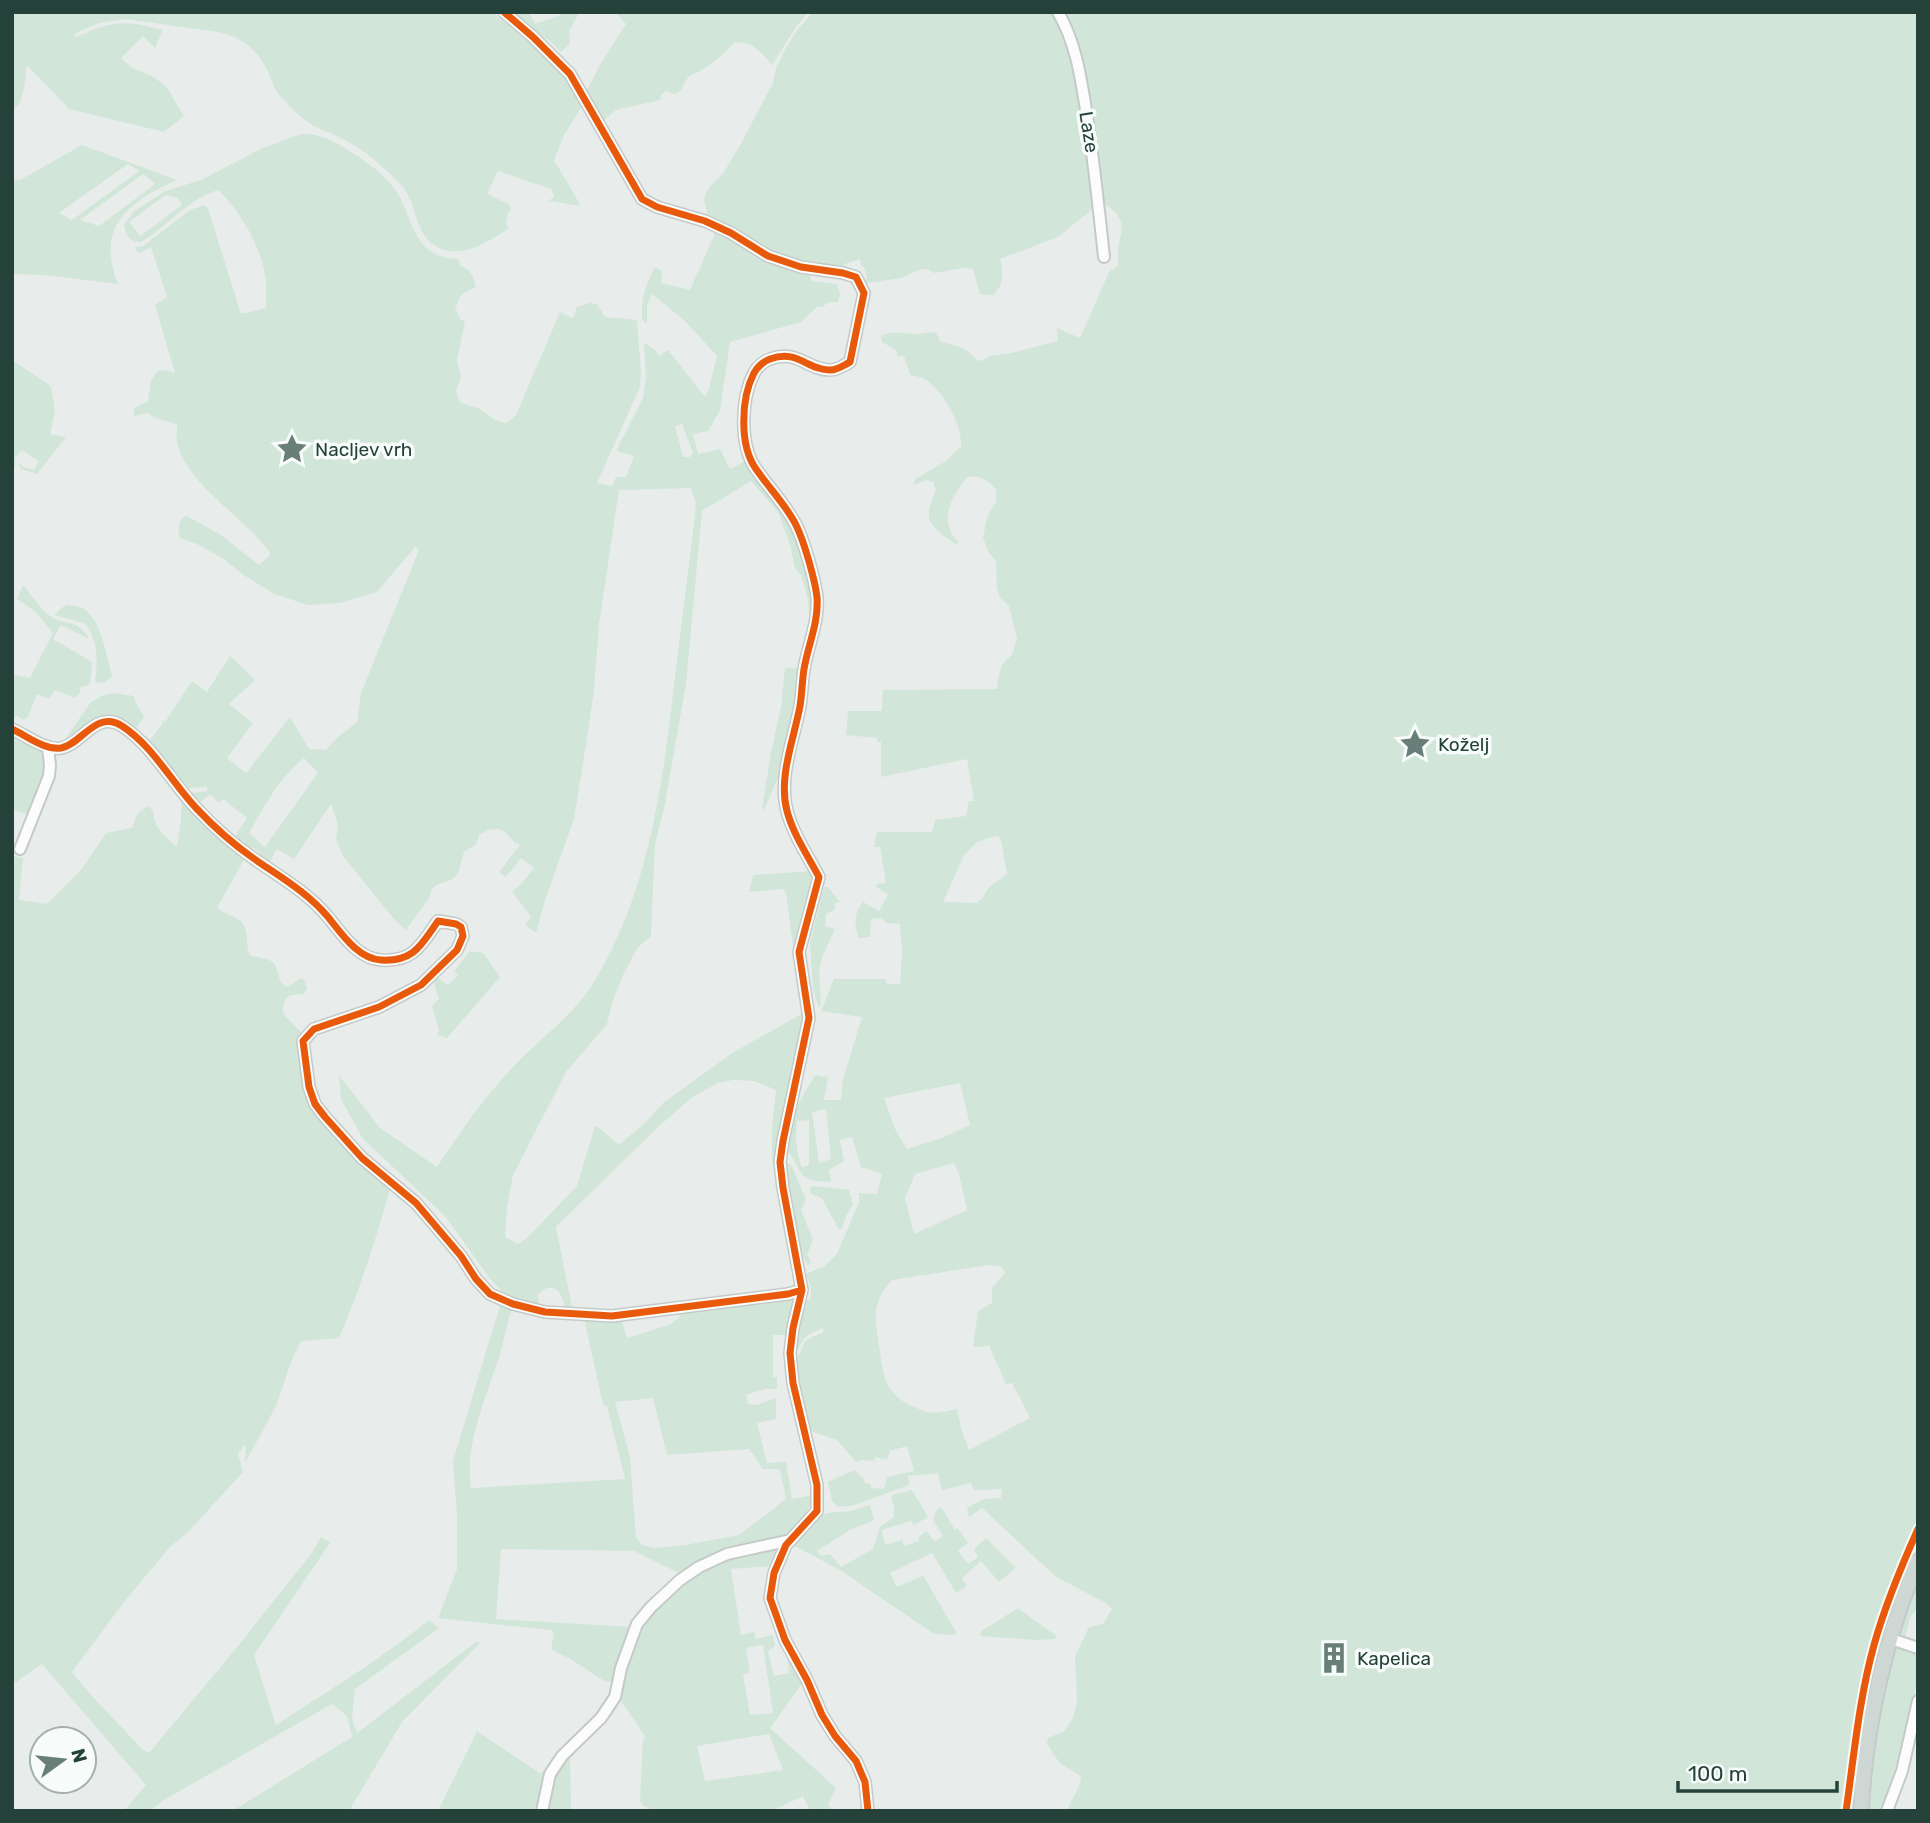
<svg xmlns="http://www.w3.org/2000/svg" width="1930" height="1823" font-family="Rubik,sans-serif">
<rect width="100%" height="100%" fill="#e8edeb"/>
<path fill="#d1e6d8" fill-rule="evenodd" d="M12,12H493L565,74L584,103L564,135L554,160L581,206L549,201L554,196L551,189L498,171L487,194L510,205L511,209L508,213L506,224L509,228C490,241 463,259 439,248C414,236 418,205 402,186C389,172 373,158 357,147C343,138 329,133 314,126C303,120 290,107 282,98C275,92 273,82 269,74C259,51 244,38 218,32L125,19L99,23L74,34L77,37C95,28 114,21 136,24C145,25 154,29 163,30L155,48L143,36L121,58L132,68L152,76L166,86L184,116L164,132L69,109L27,65C24,80 26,102 12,111Z
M510,12H529L535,24L561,15L560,12H578V15L569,31L570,44L561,52L551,42Z
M615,12H808L796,27L772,65C761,52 753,42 735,42C726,52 716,61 705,68C700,71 695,73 690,76C683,81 683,91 677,93C673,95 671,93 666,91L661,95L660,100L616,110L603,121L586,92L600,65L626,24Z
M813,12H1053L1071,39L1076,34L1062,12H1918V1537C1907,1562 1896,1587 1887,1613C1866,1676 1857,1744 1851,1811H1067C1071,1799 1080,1789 1081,1777C1076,1772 1072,1771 1066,1767C1057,1762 1052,1752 1047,1743L1048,1738L1064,1731L1074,1716L1077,1699L1075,1656L1089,1627L1103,1624L1112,1609L1104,1602L1056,1577L982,1508L969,1517L967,1508L983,1499L1001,1498L1002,1489L974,1490L971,1483L942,1490L938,1473L908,1476L909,1485L852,1506L838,1507L832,1501L828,1482L854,1470L863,1478L865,1483L871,1484V1488L884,1489L887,1477L914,1471L907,1446L890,1451L887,1460L875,1457L874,1461L863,1460L856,1462L837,1440L810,1431L794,1366L805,1341L823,1332V1328C801,1336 802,1342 793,1360L802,1304L810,1299C813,1289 810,1283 805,1274L823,1267L837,1254L859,1202V1193L877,1194L882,1174L861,1167L852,1137L840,1140L844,1161L829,1170L831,1182C821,1181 805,1182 800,1171C795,1164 794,1158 788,1151L797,1106L815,1075L828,1077L824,1100H841L843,1079L862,1017L821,1011L834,979H885L887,984H900L902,951L900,924L886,923L882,918L871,919L870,937L858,938C855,923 853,915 863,902L879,911L888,894L876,887L877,884L886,883L880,847H874L877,832H932L935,820L966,816L969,801H974L967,759L881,777V742H877V738L846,735L848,711H882L883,690L997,689C999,675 999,664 1012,655L1017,638L1009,606L1000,598L997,588L996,561L989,553L983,538L987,517L996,502V490C988,480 980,475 967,477C951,498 938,519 958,542L957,545C930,526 921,522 936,490L933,482L926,480L914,485L915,479L946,461L961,446C962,425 946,397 930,383C925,378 917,376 910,375L904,356L898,357L896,350L882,342L881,336C893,329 905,335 918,334C925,333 928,331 936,333L941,342C950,344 959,346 966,350C973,355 974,359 982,361L990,356L1011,353L1058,341L1057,328L1080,338L1109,272L1119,265C1112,240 1136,224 1106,205L1095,207L1058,237L1000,259C1004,274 1004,282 994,295L980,294L973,269L963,268L934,273L927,269L919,270L902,278L866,283L865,281L867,278L864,267L861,266L860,259L847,263L840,268L797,262L766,249L708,217L704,199L708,189L724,172L739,147L773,83L776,68L786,48L797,30ZM994,836H998L1001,840L1007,874L989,887L982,899L976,903L943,902L964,855L976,843ZM960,1083L970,1125L942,1138L907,1149L895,1129L884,1098ZM826,1109L831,1159L819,1163L812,1112ZM809,1120V1165L802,1167C796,1153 795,1136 797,1121ZM954,1163L959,1174L967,1210L914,1234L905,1198L915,1174ZM989,1265L1001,1266L1005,1273L992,1288V1303L978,1311L973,1347L989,1346L1006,1384L1012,1383L1030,1418L969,1450L962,1432L957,1409C933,1414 931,1415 910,1405C883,1392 883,1372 879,1346C875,1316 871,1303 892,1280Z
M301,134C310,134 319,135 328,139C348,149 381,169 394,188C415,217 410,258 459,259L460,265C471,270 473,275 476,287L461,295L455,307L461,320L465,321L457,360L461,377L456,390L458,399L461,403L480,409L495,420L506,423L516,415L560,312L573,318L577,307L590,303L597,304L605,317L637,320L641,370L640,387L597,483L612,486L616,477H626L634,456L616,451L643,398L646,377L644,345L646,344L654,349L659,356L668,350L705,397L709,389L717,356L685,321L652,294L647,306V324L642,319C641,299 646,284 655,267L662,271L661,283L690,290L717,229L809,271L811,281L837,284L840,294L838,302H829L822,307H817L801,322L730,342L720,410L708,431L693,434L698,454L720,449L730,469L748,460L797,533L813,593L812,616L809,615L808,599L801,575L795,568L790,544L778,512L751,481L702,511L686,684L664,809L655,844L651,936L637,948L624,973L613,1000L607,1024L566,1072L513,1175L507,1208L505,1237L518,1244L527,1238L577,1186L595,1126L601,1129L619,1145L646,1122L663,1103L706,1072L734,1052L805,1012L776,1166L772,1162V1128L776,1090L754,1081L733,1080L718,1083L691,1098L657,1128L556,1227L573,1313L565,1312C565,1296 554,1278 538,1294L539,1309L521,1305L506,1295L491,1280L445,1216L363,1139L341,1099L339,1075L380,1128L437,1167C460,1132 484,1097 514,1066C540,1038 573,1016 594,982C654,884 665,763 678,651C684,602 691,553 696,504L691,488L619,490L599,624L594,690L588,732L574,819L545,900L536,933L525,925L531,917L512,891L521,884L534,868L521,858L506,877L499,872L520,845L514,842L505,832L499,829L488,830L479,835L476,844L464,852L458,874L451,880L436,885L431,891L429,898L406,930L394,919L343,856L336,840L338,825L331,804L294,859L277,849L269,863L260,860V853L254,848L244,846L245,842L236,838L237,833L247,818L223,799L219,803L210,794L197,805L188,795L191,793L207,791V787L187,788L181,786L146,745L163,723L162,720L165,722L192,681L207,692L230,656L255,680L229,704L253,723L227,758L246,773L290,717L309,749L326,750L337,738L357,722L361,693L419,550L415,547L377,592L340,603L308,605L274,594L242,574L224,559L197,544L180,538C178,530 177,524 183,517L187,516L221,535L259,565L271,554C247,519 183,482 177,441C176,436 177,430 177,425C167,421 155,419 147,413L134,416V408L148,401L151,380L158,371L166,370L175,373L155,305L167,297L151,247L138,254L135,247L143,246L190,210L204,205L208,208L211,218L241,314L266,308C266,297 267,285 265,275C261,247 239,209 218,190C188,199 167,227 141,242C129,242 126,235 124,225L133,212L165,191L201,180L263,148ZM166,195L178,198L182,205L140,236L129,222ZM682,424L693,453L690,457H683L675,426ZM304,758L318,773L265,847L249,833C265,805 279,778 304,758Z
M82,145L177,180C128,202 95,227 118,284L45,275L12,274V179L20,180ZM128,164L139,171L72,220L59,213ZM143,174L155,184L99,226L80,220Z
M12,360L51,386L55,411L50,434L66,437L37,474L21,469L19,465L20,463L23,467L34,470L39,461L21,450L15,458V467L12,468Z
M23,585C31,594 40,609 50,616C66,627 79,618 89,639L61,625L53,639L92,662L90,684L80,688V692L75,698L55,690L49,699L37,694L28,717L24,720L16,716L13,720L12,685L14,681L12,680V674L30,678L53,633L36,612L17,599Z
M67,605C73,606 79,606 84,609C101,620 107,657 112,676C105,682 103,685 95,681C98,659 98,643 86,624L55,615L61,608Z
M785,668L801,669L800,676H795V683L798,685L796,705L782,768L764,810L762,808L771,753L781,707Z
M113,693L134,696V698L144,717L133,733L111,720L61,745L91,702L102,696Z
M15,733L42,751L46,757L49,768L30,815L12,810V735Z
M182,794L212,834L245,858L217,908C224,913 232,915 239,920C249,926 246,943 249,954C256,959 271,957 275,965C278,970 279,978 281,983L288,987L301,978L305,981L307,988L304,994L291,995L286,998L282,1010L286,1017L307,1038L311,1074L320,1109L391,1186C376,1238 361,1288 339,1338L301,1341L291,1362L276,1406L245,1463L246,1448L245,1444L238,1454L243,1472L190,1530L169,1548L124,1602L72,1672L92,1696L143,1750L149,1753L238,1646L311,1554L321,1537L330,1543L254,1655L276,1725C328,1691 381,1659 429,1620L439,1628L355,1689L352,1718L357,1733L476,1642L480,1643L402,1722L349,1811H232L352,1737L347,1716L332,1704L164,1800L150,1811H124L146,1785L42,1664L12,1685V856L23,858L19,900L47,904L81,870L106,833L132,828C135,819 138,808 149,807L153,811C153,827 166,837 177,847L181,819Z
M812,871L813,884L796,946H793L786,892L783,889L749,892L753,875Z
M824,887H828L840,902L835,903V909L826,914L825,926L835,929L822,957L819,973L821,1002L819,1009L813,989L810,943Z
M470,951L483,953L500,977L447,1038L437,1035L439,1030L432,1006L439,999L434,984L436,976L447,985L458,976L454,971Z
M786,1161L791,1165L806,1199L801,1210L813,1240L807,1254L811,1262L808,1266L803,1256L784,1166V1162Z
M814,1186L849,1190L853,1204L846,1216L842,1229L839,1230L822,1198L811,1194L810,1187Z
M790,1299L793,1301V1305L788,1335H773V1377H777V1389H765L746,1395L748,1404L756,1405L776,1398V1419L757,1423L767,1463L786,1462L792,1499L813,1495L808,1511L788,1536L681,1574L634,1551L501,1549L496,1619L633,1627L614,1680L606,1682L570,1659L551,1649L554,1633L551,1630L438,1618L457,1569V1516L453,1461L501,1302L512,1306C508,1322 504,1339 500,1354C487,1396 464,1444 471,1488L625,1479L607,1406L603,1405L584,1318H621L627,1338L672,1324L675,1320L679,1319L681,1310ZM653,1398L667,1455L749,1449L763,1469H780L786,1499L739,1535L685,1545L655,1548L642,1545L636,1537L630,1457L615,1402Z
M912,1490L928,1517L914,1525L911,1521L882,1530L885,1545L902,1540L904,1546L919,1541V1537L926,1531L934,1541L943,1536L933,1520L937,1509L941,1507L955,1530L958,1528L968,1543L958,1551L968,1564L978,1557L974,1549L986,1538L1016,1568L999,1582L981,1561L962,1578L967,1586L956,1593L932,1553L890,1573L897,1587L922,1576L924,1577L956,1632L955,1635L934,1634L840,1570L793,1545L821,1516L827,1513L851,1511L870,1505L874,1520L850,1530L817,1551L821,1556L830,1554L841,1567L873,1549L880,1527L894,1517V1508L891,1498L893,1495Z
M777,1546L779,1549L772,1566L731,1569L741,1635L754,1632L756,1639L773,1635L775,1646L768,1651L774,1676L789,1673L787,1654L804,1681L770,1728L836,1788L828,1805L833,1811H810L803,1796L772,1811H655L643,1806L640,1801L643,1739L646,1738L620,1699L629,1653L635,1635L662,1598L715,1561ZM763,1645L773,1713L750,1715L743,1674L750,1673L746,1648ZM769,1734L783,1770L705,1781L697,1746Z
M1918,1573V1609L1911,1615L1905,1637L1900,1633L1899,1628Z
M1018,1608L1056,1636L1055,1639L1037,1640L981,1636L980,1632Z
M1900,1648L1918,1654C1918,1709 1899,1760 1880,1811H1866L1873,1736L1889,1658L1895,1649Z
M477,1731L541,1774L550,1764L553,1765L539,1811H438Z
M570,1751L571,1811H544L553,1775Z"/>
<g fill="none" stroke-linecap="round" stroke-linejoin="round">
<defs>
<path id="minor" d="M504,12L533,37L570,74L642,199L657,207L705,221L731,233L768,256L801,267L843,273L856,277L864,293L850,362C844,365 838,370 830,370C807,370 798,349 770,359C764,361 757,367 754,373C741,398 739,445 756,469C769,488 786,505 796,525C804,541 815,580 817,597C819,622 808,645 804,669C802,682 802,694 800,706C794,739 778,777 787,811C793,834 808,856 819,877L799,952L809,1018L783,1141L780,1162L783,1188L802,1290L793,1328L790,1353L793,1383L817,1485V1511L786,1545L774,1573L770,1598L785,1640L807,1680L822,1715L835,1736L856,1761L865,1782L868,1811
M1058,12C1077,45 1081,80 1087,116C1094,163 1099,210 1104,257
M12,729C27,736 44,750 61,748C81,745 96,709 122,726C153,746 172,783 197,809C214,827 233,844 253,858C280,877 307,892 328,917C341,933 358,959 381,960C414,962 421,945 438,921L456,924L461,927L463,936L457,950L421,985L379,1007L314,1029L303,1041L309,1087L315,1104L325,1117L362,1158L416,1203L461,1256L476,1279L490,1294L513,1304L545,1312L612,1316L788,1294L802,1290
M20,849L49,776L50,765L48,747
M1891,1639L1918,1648
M542,1811L550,1774L562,1756L601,1718L615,1697L621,1668L637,1624L651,1607L680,1580L699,1567L727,1554L791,1540
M1887,1811L1902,1771L1918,1701"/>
<path id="major" d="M1861,1811C1864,1732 1886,1633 1918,1561"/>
</defs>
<use href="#minor" stroke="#c5cac8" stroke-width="14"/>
<use href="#major" stroke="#c3ccc9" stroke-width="18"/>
<use href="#minor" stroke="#fcfcfc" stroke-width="10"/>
<use href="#major" stroke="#cfd7d5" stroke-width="14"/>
<defs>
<path id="cycleway" d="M504,12L533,37L570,74L642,199L657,207L705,221L731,233L768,256L801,267L843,273L856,277L864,293L850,362C844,365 838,370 830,370C807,370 798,349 770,359C764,361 757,367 754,373C741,398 739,445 756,469C769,488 786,505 796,525C804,541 815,580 817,597C819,622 808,645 804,669C802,682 802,694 800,706C794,739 778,777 787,811C793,834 808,856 819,877L799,952L809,1018L783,1141L780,1162L783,1188L802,1290L793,1328L790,1353L793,1383L817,1485V1511L786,1545L774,1573L770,1598L785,1640L807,1680L822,1715L835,1736L856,1761L865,1782L868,1811
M12,729C27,736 44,750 61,748C81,745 96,709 122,726C153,746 172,783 197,809C214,827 233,844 253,858C280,877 307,892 328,917C341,933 358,959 381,960C414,962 421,945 438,921L456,924L461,927L463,936L457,950L421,985L379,1007L314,1029L303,1041L309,1087L315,1104L325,1117L362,1158L416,1203L461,1256L476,1279L490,1294L513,1304L545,1312L612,1316L788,1294L802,1290
M1846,1811C1854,1756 1859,1699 1874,1645C1885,1605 1901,1567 1918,1529"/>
</defs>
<use href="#cycleway" stroke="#f7fbf9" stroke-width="11"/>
<use href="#cycleway" stroke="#e8590c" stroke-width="7"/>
</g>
<defs>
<symbol id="sight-bare" viewBox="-9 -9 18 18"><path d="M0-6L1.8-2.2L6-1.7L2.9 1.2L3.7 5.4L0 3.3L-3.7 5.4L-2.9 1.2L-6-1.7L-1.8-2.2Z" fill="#697e78" stroke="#f7fbf9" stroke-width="2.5" paint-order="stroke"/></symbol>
<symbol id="building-bare" viewBox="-9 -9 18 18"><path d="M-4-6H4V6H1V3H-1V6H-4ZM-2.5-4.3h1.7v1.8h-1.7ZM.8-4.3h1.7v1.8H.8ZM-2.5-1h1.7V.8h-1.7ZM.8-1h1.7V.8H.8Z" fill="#697e78" stroke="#f7fbf9" stroke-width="2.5" paint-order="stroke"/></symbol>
</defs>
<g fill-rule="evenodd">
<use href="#sight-bare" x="270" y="427" width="44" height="44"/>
<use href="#sight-bare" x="1393" y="722" width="44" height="44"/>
<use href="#building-bare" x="1312" y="1636" width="44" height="44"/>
</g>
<g text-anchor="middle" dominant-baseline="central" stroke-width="7" stroke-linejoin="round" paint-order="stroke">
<g font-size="19" fill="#24423a" stroke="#f7fbf9">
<text transform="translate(1089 132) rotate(81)">Laze</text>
</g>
<g font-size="19" fill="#24423a" stroke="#f7fbf9" text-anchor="start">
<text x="315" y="449">Nacljev vrh</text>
<text x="1438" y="744">Koželj</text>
<text x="1357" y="1658">Kapelica</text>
</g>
</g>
<rect width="1930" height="1823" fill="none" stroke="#24423a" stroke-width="28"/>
<g transform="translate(63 1760) rotate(75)"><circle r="33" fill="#f7fbf9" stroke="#a3b1ad" stroke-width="2"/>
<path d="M0-5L12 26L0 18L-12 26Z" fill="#697e78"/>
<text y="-10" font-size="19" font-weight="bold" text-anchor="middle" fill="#24423a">N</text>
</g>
<path d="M1678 1781v10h159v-10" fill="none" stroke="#24423a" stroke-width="3.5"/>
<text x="1688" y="1781" font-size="21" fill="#24423a" stroke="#f7fbf9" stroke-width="5" paint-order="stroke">100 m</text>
</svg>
